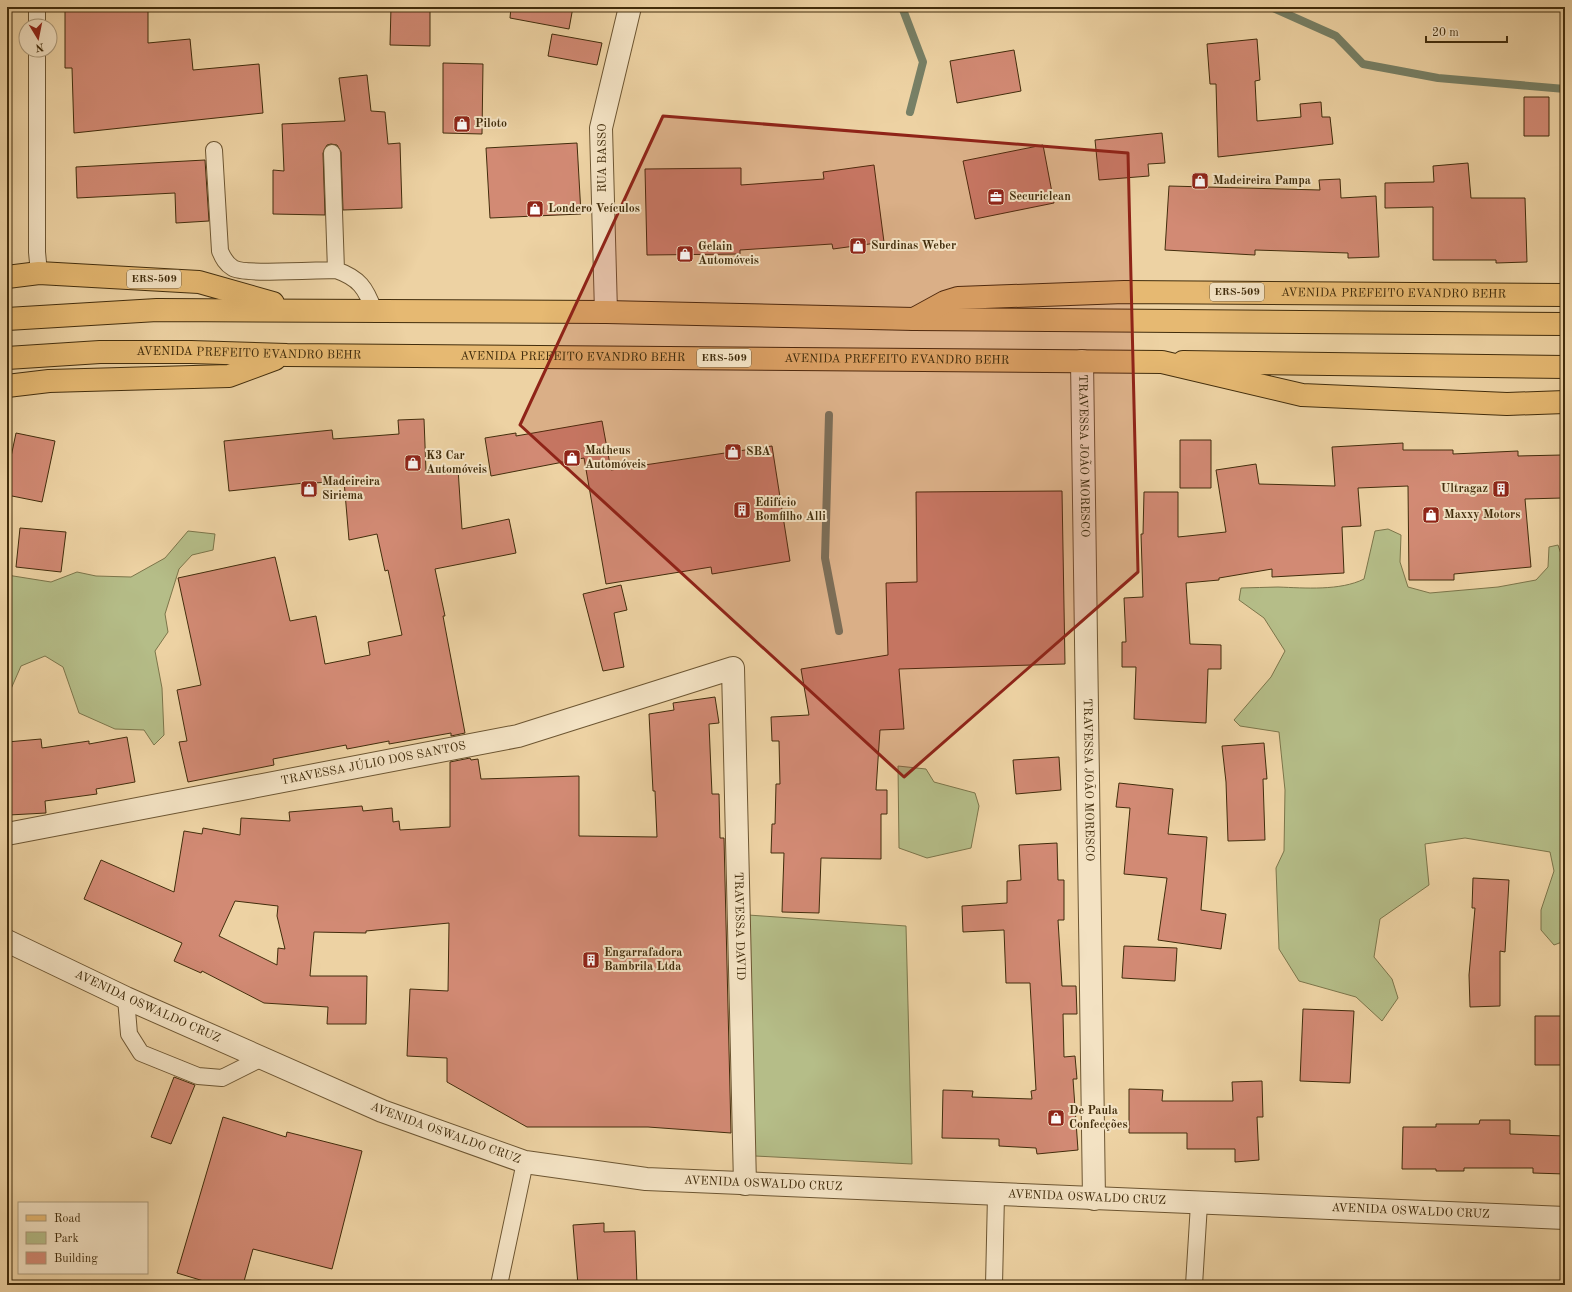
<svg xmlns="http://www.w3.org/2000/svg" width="1572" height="1292" font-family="'Old Standard TT',serif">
<rect width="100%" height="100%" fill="#edd2a3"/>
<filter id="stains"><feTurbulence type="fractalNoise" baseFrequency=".005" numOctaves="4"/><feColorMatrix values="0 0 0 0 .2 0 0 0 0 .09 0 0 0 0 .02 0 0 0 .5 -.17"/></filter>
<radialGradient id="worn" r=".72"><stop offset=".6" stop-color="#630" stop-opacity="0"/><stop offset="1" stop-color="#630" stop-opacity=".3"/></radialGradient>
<path fill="#b5bd88" stroke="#7c754a" d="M1388,529L1401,535L1400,562L1408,587L1430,593L1498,587L1536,580L1548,567L1549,547L1558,545L1565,566V934L1562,942L1554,945L1541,930V910L1554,871L1550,852L1465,838L1425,844L1429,885L1380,919L1374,957L1392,979L1398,998L1382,1021L1356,997L1299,981L1279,949L1276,868L1284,851L1285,790L1279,732L1240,726L1234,720L1271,677L1285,651L1264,618L1239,600L1241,588C1253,588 1266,587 1278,587C1305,588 1340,591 1364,579L1375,531Z
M188,531L215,534L213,550L192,555L179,569L165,614L168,632L155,651L162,688L164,735L154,745L144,730L115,729L79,713L63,667L45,656L21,666L7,698V575L51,582L77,572L96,576L131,577L165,558Z
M898,766L926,769L934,782L975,793L979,806L971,848L927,858L899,848Z
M748,915L906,926L912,1164L755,1156Z"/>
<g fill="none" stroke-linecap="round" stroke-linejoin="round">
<path stroke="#778066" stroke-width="8" d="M902,7L923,62L910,112
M1271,7L1336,36L1363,64L1438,78L1565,89
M829,415L825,558L839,631"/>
</g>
<path fill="#d28a74" stroke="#422d0c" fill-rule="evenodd" d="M65,7H148V43L190,39L193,70L259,64L263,113L74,133L72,68H65Z
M391,7H430V46L390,45Z
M511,7H573L569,29L510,18Z
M552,34L602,43L597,65L548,56Z
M1257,39L1260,80L1255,81L1257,121L1301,117L1300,104L1321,102L1322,117H1330L1333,144L1218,157L1216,84H1210L1207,44Z
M1014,50L1021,91L957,103L950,61Z
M443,63L483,64L482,134L443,133Z
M367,75L371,111L385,112L388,144L400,143L402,208L343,210L341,152L337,145L331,144L327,145L323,153L325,215L273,214V170L284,171L282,124L345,121L339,78Z
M1524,97H1549V136H1524Z
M1162,133L1165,163L1148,164L1149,176L1099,180L1095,140Z
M577,143L581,214L490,218L486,148Z
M1043,145L1054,203L975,219L963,161Z
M205,160L209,221L176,223L175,193L77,198L76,167Z
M1468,163L1471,198H1525L1527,262L1496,263V260H1433V207L1385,208V183L1434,182L1433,166Z
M874,165L884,242L833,249L832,244L740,250V254L647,255L645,169L741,168V185L824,179L823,172Z
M1340,179L1341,198L1376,196L1379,257L1348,258V253L1255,250V255L1165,250L1169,186L1320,190L1319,180Z
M424,419L426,471L458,469L462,529L509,519L516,553L435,569L445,616H443L465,733L451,736V733L389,744V741L347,749L346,745L273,759L274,765L188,782L179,742L187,741L177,690L201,685L178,578L275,557L290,621L316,616L325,664L370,655L368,642L402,635L388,570L385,571L377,534L349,540L344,481L314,483V482L229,491L224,441L332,430L333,439L399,434L398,420Z
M602,421L611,470L772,446L790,561L712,574L711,567L606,584L584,458L491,476L485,438L516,433V436Z
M16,433L55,441L42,502L7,495V476Z
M1180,440H1211V488H1180Z
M1403,443V450H1453V454L1518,451V456L1562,455V498L1525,499L1531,567L1454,574V580H1409L1408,486L1358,488L1361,526L1342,527L1344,573L1272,577V569L1219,578V580L1186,583L1190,644L1221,645V669H1208L1206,723L1134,719L1136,667H1122V642H1126L1124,598L1143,597L1141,534H1143L1144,492H1178V537L1226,532L1216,470L1256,464L1259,484L1335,486L1332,447Z
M1062,491L1065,664L899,669L904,729L880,730L876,790H887V814H881V859L821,858L819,913L782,912L784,853H771L772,824H775L776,784H780L779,741H772L771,717L809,715L801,669L888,655L886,583L917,582L916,492Z
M20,528L66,532L61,572L16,567Z
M621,585L627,610L614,613L624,667L603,671L583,594Z
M715,697L719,723L709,724L712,794H719L720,838H724L731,1133L648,1127H527L447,1082V1058L407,1056L410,989L448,991L449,923L366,931V933L314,932L310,976H367L366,1024H327L328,1007L264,1003L202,971L201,973L174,961L182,943L84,899L101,860L174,892L184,831L202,834L203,828L240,835L241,818L290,821L289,812L362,806L363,811L392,808L393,822L399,821L400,830L450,827V762L470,758L471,760L478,759L481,779L579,776V836L657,837L655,791H653L649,714L674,710L673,703ZM235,901L278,906L277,916L285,949L278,948L277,965L219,936Z
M127,737L135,782L96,789L97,794L45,801L46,813L9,815L7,742L41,739L42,748L89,741V744Z
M1264,743L1267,779H1263L1265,840L1228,841L1226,782L1222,746Z
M1059,757L1061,790L1016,794L1013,760Z
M1119,783L1173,789L1168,834L1207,837L1201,910L1226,914L1221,949L1158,940L1167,878L1124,874L1130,808L1116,807Z
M1057,843L1058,880H1064V920H1058L1062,986H1076L1077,1014H1063L1064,1057L1075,1056L1077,1079H1073L1078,1150L1037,1154L1036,1148L999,1146V1139L942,1138L943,1090L973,1091L972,1097L1032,1099L1031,1091L1036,1090L1030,983H1006L1004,930L963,932L962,906L1007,903V881L1021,880L1019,845Z
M1473,878L1509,880L1505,952L1500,951V1006L1470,1007L1469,975L1475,908H1472Z
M1124,946L1177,948L1175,981L1122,978Z
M1303,1009L1354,1011L1350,1083L1300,1081Z
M1535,1016H1565V1065H1535Z
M174,1077L195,1085L171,1144L151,1137Z
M1262,1081L1263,1117H1257L1259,1160L1235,1162V1149H1187V1133H1129V1089L1163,1090L1162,1101H1233L1232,1082Z
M223,1117L286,1137L287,1132L362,1151L332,1269L253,1249L243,1285H217L177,1273Z
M1480,1120H1510V1134L1565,1136V1174L1533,1173V1168H1464V1171H1436V1169H1402L1403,1127H1436V1124H1479Z
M604,1223V1232L635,1231L637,1285H578L573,1225Z"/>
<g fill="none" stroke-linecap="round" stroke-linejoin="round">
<defs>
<path id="service" d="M37,26V7
M37,50V252L39,273
M214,150L220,251C223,258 226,264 233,268C244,275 318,270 336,270C359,278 366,288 374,311
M332,153L336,270
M126,998L129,1034L141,1053L198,1076L222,1078L262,1058
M499,1285L525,1162
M994,1285L996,1195
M1194,1285L1199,1204"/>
<g id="minor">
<path d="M606,312L601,128L630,7"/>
<path id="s1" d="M1082,361L1094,1199"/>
<path id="s2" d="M7,834L518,736L733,668L745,1184"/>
</g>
<g id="tertiary">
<path id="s3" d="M7,941L126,998L382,1111L525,1162L646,1179L1565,1218"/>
</g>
<path id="primary" d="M914,319L1565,324
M1183,362L1565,367"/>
<g id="trunk">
<path d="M7,277L39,273L199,282L273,303"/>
<path id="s4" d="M7,319L157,310L606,312L914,319L945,302L958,298L1124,292L1565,295"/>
<path id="s5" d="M7,358L100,352H191L287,355L1162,362L1302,395L1507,404L1565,402"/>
<path d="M7,386L49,381L229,376L275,359"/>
</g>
</defs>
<use href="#service" stroke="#6d5632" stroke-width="18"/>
<use href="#minor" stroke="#6d5632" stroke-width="24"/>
<use href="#tertiary" stroke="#6d5632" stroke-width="24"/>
<use href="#primary" stroke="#422d0c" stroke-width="24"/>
<use href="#trunk" stroke="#422d0c" stroke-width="24"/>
<use href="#service" stroke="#f3e2c3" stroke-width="16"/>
<use href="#minor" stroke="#f3e2c3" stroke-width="22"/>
<use href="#tertiary" stroke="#f3e2c3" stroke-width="22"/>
<use href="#primary" stroke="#e6b972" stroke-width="22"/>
<use href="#trunk" stroke="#e6b972" stroke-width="22"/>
</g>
<path fill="#8f2418" fill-opacity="0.2" stroke="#8f2418" stroke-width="3" stroke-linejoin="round" d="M663,116L1128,153L1138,572L904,777L520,425Z"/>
<defs>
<symbol id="shop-square" viewBox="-11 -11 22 22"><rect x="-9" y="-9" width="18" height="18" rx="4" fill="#8f2418" stroke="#f3e2c3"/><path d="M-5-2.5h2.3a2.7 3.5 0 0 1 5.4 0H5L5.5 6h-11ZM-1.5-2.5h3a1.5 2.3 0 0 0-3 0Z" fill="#fff"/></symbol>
<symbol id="office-square" viewBox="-11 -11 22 22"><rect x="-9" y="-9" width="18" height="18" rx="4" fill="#8f2418" stroke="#f3e2c3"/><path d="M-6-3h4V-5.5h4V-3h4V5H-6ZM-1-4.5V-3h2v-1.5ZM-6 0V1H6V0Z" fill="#fff"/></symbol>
<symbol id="building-square" viewBox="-11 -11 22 22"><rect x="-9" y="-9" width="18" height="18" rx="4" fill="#8f2418" stroke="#f3e2c3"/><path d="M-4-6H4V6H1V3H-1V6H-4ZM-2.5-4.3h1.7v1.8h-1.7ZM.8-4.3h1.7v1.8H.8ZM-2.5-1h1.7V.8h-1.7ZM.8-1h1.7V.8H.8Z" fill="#fff"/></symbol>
</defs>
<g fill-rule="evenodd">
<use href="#shop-square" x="452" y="114" width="20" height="20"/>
<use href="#shop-square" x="1190" y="171" width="20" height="20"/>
<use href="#office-square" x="986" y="187" width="20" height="20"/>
<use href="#shop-square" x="525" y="199" width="20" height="20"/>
<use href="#shop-square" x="848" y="236" width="20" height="20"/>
<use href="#shop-square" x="675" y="244" width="20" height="20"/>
<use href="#shop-square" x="723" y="442" width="20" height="20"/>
<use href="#shop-square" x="562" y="448" width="20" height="20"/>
<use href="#shop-square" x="403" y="453" width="20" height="20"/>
<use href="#shop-square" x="299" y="479" width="20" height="20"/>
<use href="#building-square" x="1491" y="479" width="20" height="20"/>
<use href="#building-square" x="732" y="500" width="20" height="20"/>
<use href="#shop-square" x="1421" y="505" width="20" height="20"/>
<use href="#building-square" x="581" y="950" width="20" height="20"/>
<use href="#shop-square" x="1046" y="1108" width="20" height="20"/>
</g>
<g text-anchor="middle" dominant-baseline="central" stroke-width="4" stroke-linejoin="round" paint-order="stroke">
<g fill="#f3e2c3" stroke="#776343" stroke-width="1">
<rect x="127" y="270" width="54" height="18" rx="3"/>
<rect x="1210" y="283" width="54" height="18" rx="3"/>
<rect x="697" y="349" width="54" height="18" rx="3"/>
</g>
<g font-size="11" font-weight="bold" fill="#422d0c">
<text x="154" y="279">ERS-509</text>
<text x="1237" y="292">ERS-509</text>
<text x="724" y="358">ERS-509</text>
</g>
<g font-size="12" font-weight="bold" fill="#422d0c" stroke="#f3e2c3" text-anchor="start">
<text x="475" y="124">Piloto</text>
<text x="1213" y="181">Madeireira Pampa</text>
<text x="1009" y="197">Securiclean</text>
<text x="548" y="209">Londero Veículos</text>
<text x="871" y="246">Surdinas Weber</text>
<text x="698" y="247">Gelain<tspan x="698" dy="14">Automóveis</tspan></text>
<text x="585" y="451">Matheus<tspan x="585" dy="14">Automóveis</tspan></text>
<text x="746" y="452">SBA</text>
<text x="426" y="456">K3 Car<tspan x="426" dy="14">Automóveis</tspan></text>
<text x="322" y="482">Madeireira<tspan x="322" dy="14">Siriema</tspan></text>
<text x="1488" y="489" text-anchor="end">Ultragaz</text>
<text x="755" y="503">Edifício<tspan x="755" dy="14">Bomfilho Alli</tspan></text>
<text x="1444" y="515">Maxxy Motors</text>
<text x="604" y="953">Engarrafadora<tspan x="604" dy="14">Bambrila Ltda</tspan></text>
<text x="1069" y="1111">De Paula<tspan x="1069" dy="14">Confecções</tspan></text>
</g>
<g font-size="12" fill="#422d0c" stroke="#f3e2c3">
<text transform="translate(603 158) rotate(-90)">RUA BASSO</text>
<text stroke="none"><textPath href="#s4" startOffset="1392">AVENIDA PREFEITO EVANDRO BEHR</textPath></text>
<text stroke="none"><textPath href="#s5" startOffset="242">AVENIDA PREFEITO EVANDRO BEHR</textPath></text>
<text stroke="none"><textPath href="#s5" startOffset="566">AVENIDA PREFEITO EVANDRO BEHR</textPath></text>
<text stroke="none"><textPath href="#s5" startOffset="890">AVENIDA PREFEITO EVANDRO BEHR</textPath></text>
<text stroke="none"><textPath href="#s1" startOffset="95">TRAVESSA JOÃO MORESCO</textPath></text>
<text stroke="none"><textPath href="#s2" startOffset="373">TRAVESSA JÚLIO DOS SANTOS</textPath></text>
<text stroke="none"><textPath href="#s1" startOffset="419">TRAVESSA JOÃO MORESCO</textPath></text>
<text stroke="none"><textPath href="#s2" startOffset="1004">TRAVESSA DAVID</textPath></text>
<text stroke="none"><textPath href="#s3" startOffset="155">AVENIDA OSWALDO CRUZ</textPath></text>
<text stroke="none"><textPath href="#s3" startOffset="479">AVENIDA OSWALDO CRUZ</textPath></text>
<text stroke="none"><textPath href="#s3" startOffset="803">AVENIDA OSWALDO CRUZ</textPath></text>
<text stroke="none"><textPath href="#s3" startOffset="1127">AVENIDA OSWALDO CRUZ</textPath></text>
<text stroke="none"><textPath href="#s3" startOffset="1451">AVENIDA OSWALDO CRUZ</textPath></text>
</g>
</g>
<rect width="1572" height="1292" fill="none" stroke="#edd2a3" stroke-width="24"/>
<rect x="8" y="8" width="1556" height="1276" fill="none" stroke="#422d0c" stroke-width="2"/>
<rect x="12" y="12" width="1548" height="1268" fill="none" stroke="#422d0c"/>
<rect x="18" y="1202" width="130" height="72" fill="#f3e2c3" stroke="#ac9a7a"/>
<rect x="26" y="1215" width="20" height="6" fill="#e6b972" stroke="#ac9a7a"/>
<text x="54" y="1222" font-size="12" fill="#422d0c">Road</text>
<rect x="26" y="1232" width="20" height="12" fill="#b5bd88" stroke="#ac9a7a"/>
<text x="54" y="1242" font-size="12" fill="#422d0c">Park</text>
<rect x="26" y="1252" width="20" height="12" fill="#d28a74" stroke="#ac9a7a"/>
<text x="54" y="1262" font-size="12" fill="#422d0c">Building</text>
<g transform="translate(38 38) rotate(170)"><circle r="19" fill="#f3e2c3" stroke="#ac9a7a"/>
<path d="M0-3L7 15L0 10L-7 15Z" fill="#8f2418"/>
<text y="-6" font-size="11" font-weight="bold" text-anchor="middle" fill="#422d0c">N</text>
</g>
<path d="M1426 36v6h81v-6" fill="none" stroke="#422d0c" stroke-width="2"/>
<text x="1432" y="36" font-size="12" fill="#422d0c" stroke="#f3e2c3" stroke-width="3" paint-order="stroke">20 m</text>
<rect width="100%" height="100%" filter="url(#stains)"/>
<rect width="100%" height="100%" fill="url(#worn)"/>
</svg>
